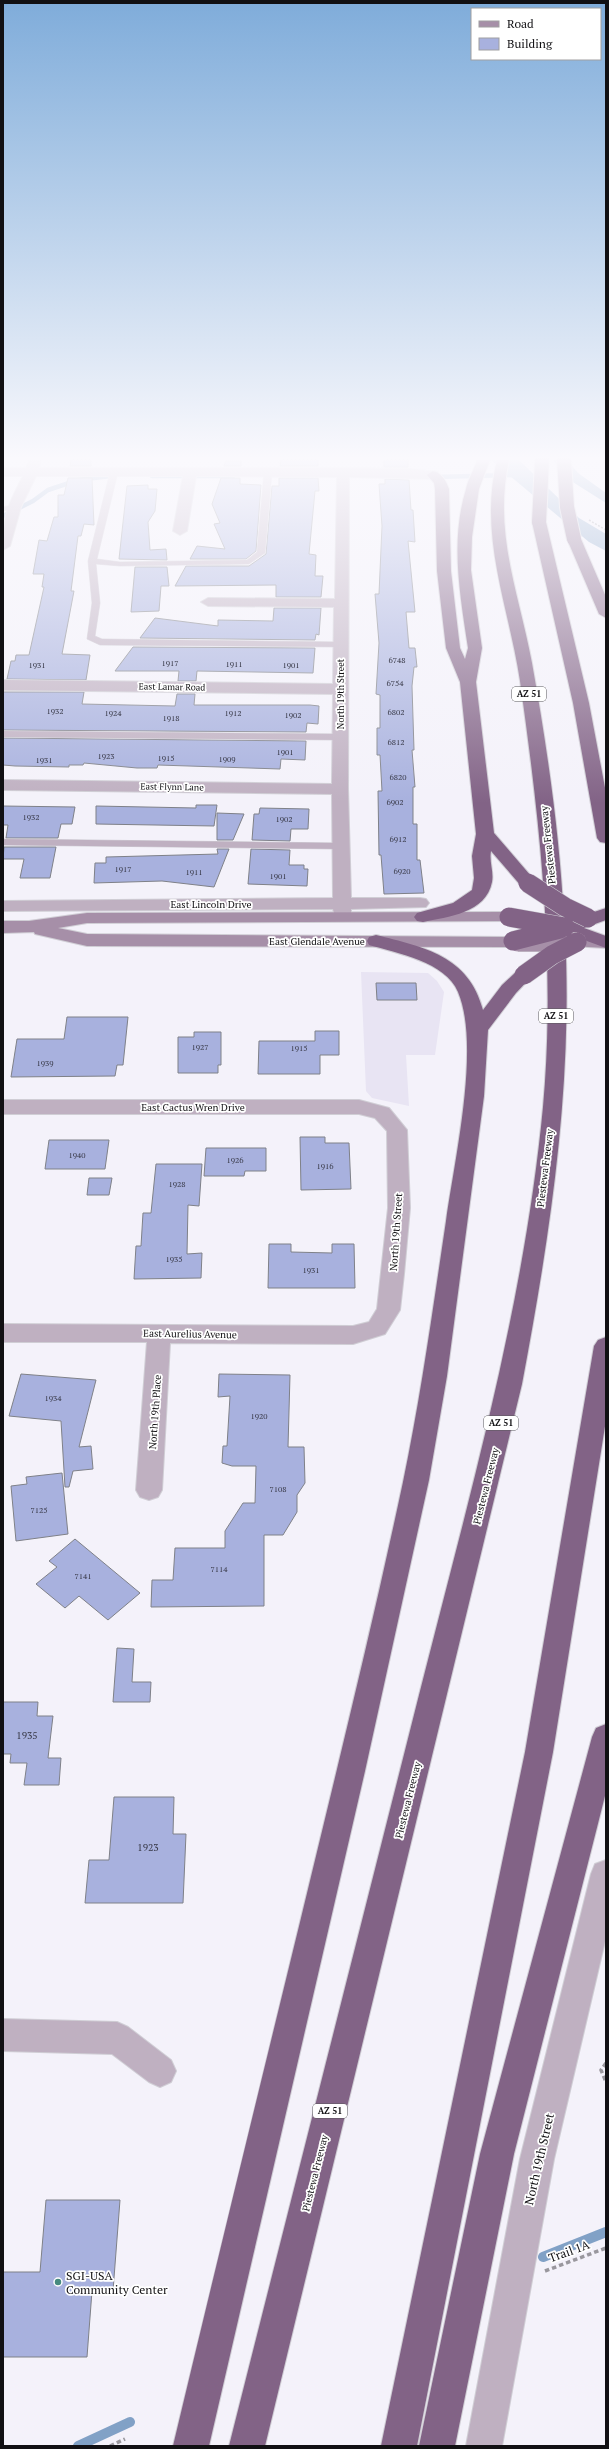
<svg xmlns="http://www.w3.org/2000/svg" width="609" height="2449" font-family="'PT Serif',serif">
<rect width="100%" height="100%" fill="#f4f2fa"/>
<path fill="#e8e4f3" d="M361,972L428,973L437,981L444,992L435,1055H406L409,1106L372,1098L366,1091Z"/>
<path fill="#81a1c6" d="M491,460H519L579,518L606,534V551L589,542Z"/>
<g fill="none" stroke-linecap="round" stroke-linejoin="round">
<path stroke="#81a1c6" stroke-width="4.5" d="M152,476H233
M434,477L513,475
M3,516L33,501L48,490L78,480L111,476"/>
<path stroke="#81a1c6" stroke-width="10" d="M543,2257L606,2232
M78,2446L130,2422"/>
<path fill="#81a1c6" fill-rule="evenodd" d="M553,460H567L578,473L606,493V503L568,479Z"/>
</g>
<path fill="#a8b1de" stroke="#7f8188" d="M71,460H91V466H70Z
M281,460H318V466H280Z
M384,460H408V467H384Z
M226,461H241V466H224Z
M68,478H92L94,525L84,524L81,536H78L71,591H74L62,654L90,655L86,680L7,679L11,661H15L16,655H29L44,587H42L44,574H33L39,540L47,541L54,517H58V495H64Z
M221,478H240V484L261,485L256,551L246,559H190L197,546L225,549L214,524L220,523L212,504Z
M279,478H318L319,491H315L309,554L316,555L315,576H323L321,597H276V585L175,586L186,566H249L266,554L272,486H279Z
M385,479L409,480L411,510H413L415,542L408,541L415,612H406L409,648H415L417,667H414L412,686L414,750H412L415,787H413V824H417V860H420L424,893L384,894L381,855H379L378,791H382L380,755H377V728H380V695L376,694L379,643L375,594H379L382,526L379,484H385Z
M148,485V489H157L155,511L148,522L150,550L166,549L167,560L119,559L127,486Z
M135,567H167L169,586H161L159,611L131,612Z
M274,608H321L319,635L316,634L315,640L140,638L155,618L218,626V620L273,621Z
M133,647L315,648L313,673L197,671L196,681H178L179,671H115Z
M3,692H84L82,704L175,706L177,694H195L194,705H310L319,706L318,724L307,723L306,732L3,730Z
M3,738L306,741L305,760L281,759L280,769L158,765L157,768H137L84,763L83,765H69V767L15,766L3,765Z
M196,805H217L214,826L96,824V806L196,808Z
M3,806L75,807L72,824H61L58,838H6L8,825H3Z
M260,808L309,809L308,829H291L290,841L252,840L254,814H259Z
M217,813L244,814L233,840H217Z
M4,847H56L50,878H20L24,859H3Z
M217,849H229L214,887L162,881L94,883L95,863H106V857L218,854Z
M251,849L290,850L289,865H304V869H308L307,886L248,884Z
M376,983H416L417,1000H377Z
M67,1017H128L123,1065H117L115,1076L11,1077L17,1039H64Z
M315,1031H339V1055H320V1074H258L259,1041H315Z
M194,1032H221V1065H218V1073H178V1037H194Z
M300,1137H325V1143H349L351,1189L301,1190Z
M49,1140H109L105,1169H45Z
M206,1148H266V1171H245L244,1176H204Z
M156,1164H202L199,1206L188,1205L187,1254L202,1253L201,1278L134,1279L136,1246H141L143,1213H151Z
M89,1178H112L109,1195H87Z
M269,1244H291V1252L332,1253V1244H354L355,1288H268Z
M21,1374L96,1380L79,1447L91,1446L93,1469L73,1471L69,1487H65L61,1421L9,1416Z
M219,1374L290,1375L288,1447H304L305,1483L297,1495V1512L283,1535H264V1606L151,1607L152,1580H173L175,1548H225V1531L243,1503H255L256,1466H232L222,1463L223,1446H227L230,1396L218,1397Z
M62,1473L68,1534L16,1541L11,1486L27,1484L26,1477Z
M75,1539L140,1593L108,1620L79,1596L65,1608L36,1584L57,1567L49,1561Z
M117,1648L134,1649L132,1682H151L150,1702H113Z
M3,1702H38L37,1716H53L48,1758H61L59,1785H24L27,1763H10L11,1754H3Z
M114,1797H174L173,1834H186L183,1903H85L89,1860H109Z
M46,2200H120L113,2291H92L87,2357H3V2272H40Z"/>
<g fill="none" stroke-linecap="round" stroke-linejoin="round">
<defs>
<path id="lane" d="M114,470L118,472L97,559L120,562L247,560L257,552L264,472L268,470L272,472L265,553L249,564L120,566L96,564L100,603L95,636L102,639L341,642L345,645L344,647L100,645L87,639L92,603L88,561L110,472Z
M14,505H17V509L3,511V507Z
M3,731L341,734L346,737L341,740L3,737Z
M3,839L340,843L345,846L340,849L3,845Z"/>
<path id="street" d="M29,460H41L39,468H343L409,469L438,472L439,475L438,478L433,479L349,477L348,789L351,898H420L426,899L429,903L426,907L351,909V916L348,920H336L333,909L3,911V901L333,898L332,794L3,790V780L332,784L333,694L3,690V680L333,684L334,607L208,606L201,602L208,598L335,599L337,477L196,476L187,531L180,535L173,531L183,476H36L21,507L10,546L3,550C3,515 7,507 23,476H3V468H26Z
M3,1100H359L389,1108L407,1130L410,1208L404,1274L400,1310L385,1334L353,1344L170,1343L162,1490L158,1497L149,1500L140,1497L136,1490L147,1342H3V1324L353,1326L369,1322L377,1309L388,1208L387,1131L375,1118L359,1114H3Z
M606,1860V1937L554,2159L502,2446H466L520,2159L591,1874L595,1864Z
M3,2019L117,2022L128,2027L171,2060L176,2071L171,2082L160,2087L149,2082L112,2054L3,2051Z"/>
<path id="secondary" d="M509,912L515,913L518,917L515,921L87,923L58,928L87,934L520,937L522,941L520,945L513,947L87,946L35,934L34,932L3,933V921H29L87,913Z
M577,936H606V948L570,946L568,942L570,938Z"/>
<path id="highway" d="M477,460H490L479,489L472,537L471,570L482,648L476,682L494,833L537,883L534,887H522L491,851C489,862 494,872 492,882C486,913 448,917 423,922L417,921L414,917L417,913L453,903L472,890L474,878L472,856L476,834L460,682L446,648L437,571L435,489L434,483L427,475L433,471C442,473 446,481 449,489L451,571L460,648L465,659L468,648C460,595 450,541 466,489C468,479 474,470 477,460Z
M497,460H509C493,533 519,593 532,663C547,747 560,836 564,922L606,908V920L584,928L606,936V948L565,933C573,1086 550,1235 522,1384L265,2446H229C292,2196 356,1945 419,1695C468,1501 524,1308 543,1107C556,965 540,822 520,681C509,607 478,536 497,460Z
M539,518L546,522L589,703L606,793V843L600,842L597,838L573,703L532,522Z
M574,535L581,539L606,597V618L599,614L567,539Z
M376,935C424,947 469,956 483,1010L502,985L517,971H531L533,975L516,993L488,1030L484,1096L447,1376L429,1480L365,1771L209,2446H173C215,2270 258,2094 301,1918C336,1773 372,1628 403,1482C421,1396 433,1308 446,1221C454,1162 481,1046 458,992C446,962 397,953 369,945L367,941L369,937Z
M606,1337V1420L553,1752L417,2446H381L525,1752L594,1346L598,1340Z
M606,1724V1792L514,2154L455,2446H419L480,2154L592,1737L596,1728Z"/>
</defs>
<use href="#lane" stroke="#d0ced5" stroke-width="1"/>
<use href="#street" stroke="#d0ced5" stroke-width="2"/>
<use href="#secondary" stroke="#d0ced5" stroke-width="2"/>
<use href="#highway" stroke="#d0ced5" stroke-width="2"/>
<path stroke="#99979d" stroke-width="1.5" stroke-dasharray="2 1.5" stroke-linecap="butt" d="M589,520L606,530"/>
<path stroke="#99979d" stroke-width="3.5" stroke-dasharray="4.5 3" stroke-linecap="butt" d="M606,2063L601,2070L606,2082
M545,2271L606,2248
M110,2446L125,2439"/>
<use href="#lane" fill="#bfb0c1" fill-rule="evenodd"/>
<use href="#street" fill="#bfb0c1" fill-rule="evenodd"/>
<use href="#secondary" fill="#a68fa8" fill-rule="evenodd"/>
<use href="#highway" fill="#826386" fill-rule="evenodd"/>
<defs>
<path id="secondary-bridge" d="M518,942H577"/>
<path id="highway-bridge-far1" d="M564,460L567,507L574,539
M539,522L542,460"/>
<path id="highway-bridge" d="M528,883L565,907L588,918
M509,917L565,927
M513,941L560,929
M524,975L552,955L577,942"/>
</defs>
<use href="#secondary-bridge" stroke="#d0ced5" stroke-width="20" stroke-linecap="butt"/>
<use href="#highway-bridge-far1" stroke="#d0ced5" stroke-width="16" stroke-linecap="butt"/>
<use href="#highway-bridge" stroke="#d0ced5" stroke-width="20" stroke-linecap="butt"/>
<use href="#secondary-bridge" stroke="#a68fa8" stroke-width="19"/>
<use href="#highway-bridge-far1" stroke="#826386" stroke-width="14"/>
<use href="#highway-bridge" stroke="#826386" stroke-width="19"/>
</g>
<linearGradient id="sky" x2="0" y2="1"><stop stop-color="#7facda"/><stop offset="0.57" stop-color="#faf9fd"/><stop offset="1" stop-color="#faf9fd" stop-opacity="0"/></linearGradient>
<rect width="609" height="803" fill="url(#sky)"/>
<circle fill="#468a7f" stroke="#fff" stroke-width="1.5" cx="58" cy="2282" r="4"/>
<g text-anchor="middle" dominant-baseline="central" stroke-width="3.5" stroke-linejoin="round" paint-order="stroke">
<g font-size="8" fill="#373846">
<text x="397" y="660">6748</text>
<text x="170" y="663">1917</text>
<text x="234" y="664">1911</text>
<text x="37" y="665">1931</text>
<text x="291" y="665">1901</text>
<text x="395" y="683">6754</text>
<text x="55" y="711">1932</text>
<text x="396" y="712">6802</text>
<text x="113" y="713">1924</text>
<text x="233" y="713">1912</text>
<text x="293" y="715">1902</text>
<text x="171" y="718">1918</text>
<text x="396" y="742">6812</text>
<text x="285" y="752">1901</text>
<text x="106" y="756">1923</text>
<text x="166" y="758">1915</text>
<text x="227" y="759">1909</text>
<text x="44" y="760">1931</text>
<text x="398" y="777">6820</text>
<text x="395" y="802">6902</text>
<text x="31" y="817">1932</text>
<text x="284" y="819">1902</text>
<text x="398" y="839">6912</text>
<text x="123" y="869">1917</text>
<text x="402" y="871">6920</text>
<text x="194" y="872">1911</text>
<text x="278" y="876">1901</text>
<text x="200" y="1047">1927</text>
<text x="299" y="1048">1915</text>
<text x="45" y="1063">1939</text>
<text x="77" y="1155">1940</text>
<text x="235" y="1160">1926</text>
<text x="325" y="1166">1916</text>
<text x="177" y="1184">1928</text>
<text x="174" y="1259">1935</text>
<text x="311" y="1270">1931</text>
<text x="53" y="1398">1934</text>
<text x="259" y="1416">1920</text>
<text x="278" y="1489">7108</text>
<text x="39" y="1510">7125</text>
<text x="219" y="1569">7114</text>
<text x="83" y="1576">7141</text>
</g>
<g font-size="9" fill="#111013" stroke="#fff">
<text transform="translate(172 687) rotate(1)">East Lamar Road</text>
<text transform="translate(341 694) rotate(-90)">North 19th Street</text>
<text transform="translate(172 787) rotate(1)">East Flynn Lane</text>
</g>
<g fill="#fff" stroke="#58585a" stroke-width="1">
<rect x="512" y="687" width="34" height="14" rx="3"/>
<rect x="539" y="1009" width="34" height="14" rx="3"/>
<rect x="484" y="1416" width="34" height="14" rx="3"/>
<rect x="313" y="2104" width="34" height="14" rx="3"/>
</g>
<g font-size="9" font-weight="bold" fill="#111013">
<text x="529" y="694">AZ 51</text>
<text x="556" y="1016">AZ 51</text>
<text x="501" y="1423">AZ 51</text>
<text x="330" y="2111">AZ 51</text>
</g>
<g font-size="10" fill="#111013" stroke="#fff">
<text transform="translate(548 845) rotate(-96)">Piestewa Freeway</text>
<text x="211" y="904">East Lincoln Drive</text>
<text x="317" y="941">East Glendale Avenue</text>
<text x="193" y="1107">East Cactus Wren Drive</text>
<text transform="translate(545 1168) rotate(-83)">Piestewa Freeway</text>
<text transform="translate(396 1232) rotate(-86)">North 19th Street</text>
<text transform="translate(190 1334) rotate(1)">East Aurelius Avenue</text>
<text transform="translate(155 1412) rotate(-86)">North 19th Place</text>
<text transform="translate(486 1486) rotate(-76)">Piestewa Freeway</text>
<text transform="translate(408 1800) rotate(-76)">Piestewa Freeway</text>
<text transform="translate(315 2173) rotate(-76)">Piestewa Freeway</text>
</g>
<g font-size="10" fill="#373846">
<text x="27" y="1735">1935</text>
<text x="148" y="1847">1923</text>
</g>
<g font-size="12" fill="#111013" stroke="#fff">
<text transform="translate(539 2159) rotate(-77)">North 19th Street</text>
<text transform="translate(569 2251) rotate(-20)">Trail 1A</text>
</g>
<g font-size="12" fill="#111013" stroke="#fff" text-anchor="start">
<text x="66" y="2275">SGI-USA<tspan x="66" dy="14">Community Center</tspan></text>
</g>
</g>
<rect width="609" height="2449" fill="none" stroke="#111013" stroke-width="8"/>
<rect x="471" y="8" width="130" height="52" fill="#ffffff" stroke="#a09fa1"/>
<rect x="479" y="21" width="20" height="6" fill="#a68fa8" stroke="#a09fa1"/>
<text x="507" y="28" font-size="12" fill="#111013">Road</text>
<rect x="479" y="38" width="20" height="12" fill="#a8b1de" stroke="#a09fa1"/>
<text x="507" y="48" font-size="12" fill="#111013">Building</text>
</svg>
